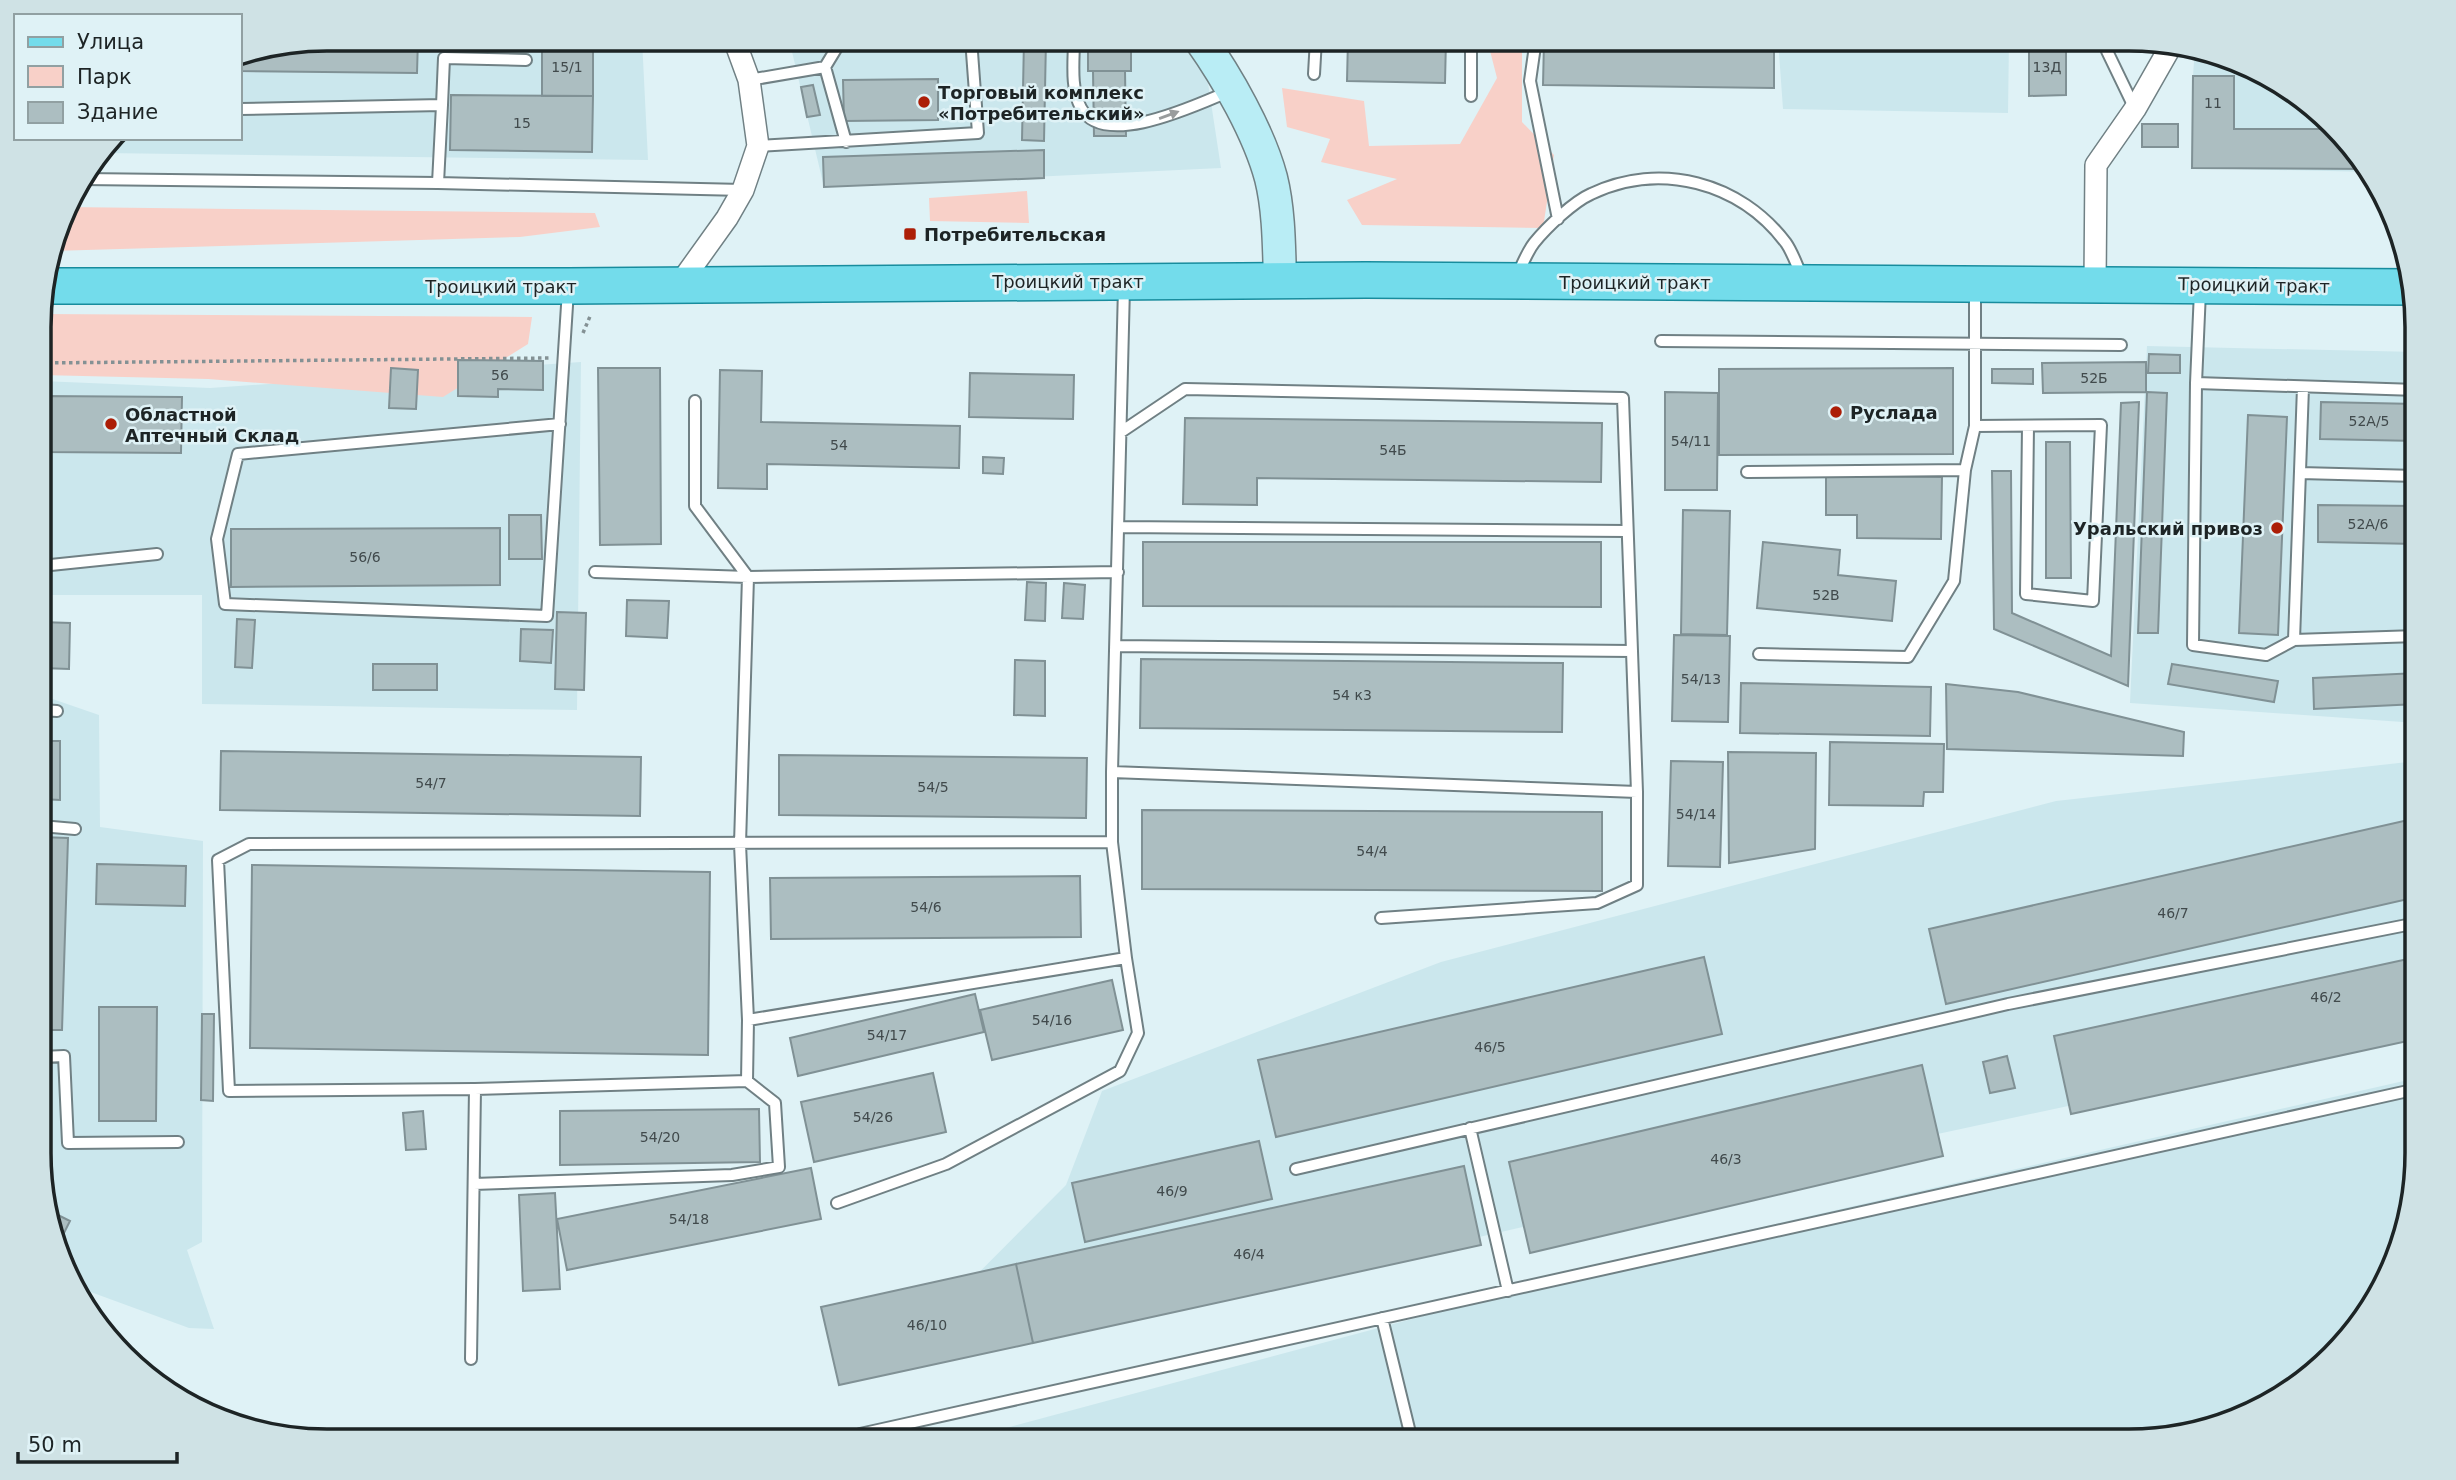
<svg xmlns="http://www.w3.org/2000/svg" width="2456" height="1480" font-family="'DejaVu Sans',sans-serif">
<rect width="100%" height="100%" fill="#dff2f6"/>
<path fill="#cbe7ed" d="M326,39H642L648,160L103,153L115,138H240V56Z
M789,39H1181L1201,59L1208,83L1221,168L824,187Z
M1778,39H2009L2008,113L1783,109Z
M2195,47L2204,48L2274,77L2369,167L2372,172L2192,168L2193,76Z
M2147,346L2417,352V723L2130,703Z
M581,362L577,710L202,704V595H41V381L210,388Z
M41,695L99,715L100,827L203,841L202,1242L187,1250L214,1329L189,1328L77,1287L41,1191Z
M2417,761V1031L1798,1164L877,1375L1066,1185L1102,1091L1441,962L2056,801Z
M2417,1078V1172L2379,1298L2333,1357L2274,1403L2148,1441H957L1718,1237Z"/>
<path fill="#f8d0c8" d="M1487,39H1522V122L1554,155L1543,228L1362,225L1347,200L1397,179L1321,162L1330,139L1287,127L1282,88L1364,101L1369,146L1460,144L1497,78Z
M1027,191L1029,223L930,221L929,198Z
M66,207L595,213L600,227L520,237L52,251Z
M41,314L532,317L528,344L443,397L208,379L41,375Z"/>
<path fill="#acbec1" stroke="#809195" stroke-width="2" d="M326,38L418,39L417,73L240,71V56Z
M542,39H593V96H542Z
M1024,39H1046L1044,141L1022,140Z
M1348,39H1446L1445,83L1347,81Z
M1817,39H1967V40Z
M2029,39H2066V95L2029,96Z
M1544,41L1774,44V88L1543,85Z
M1088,51H1131V71H1088Z
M1093,71H1125L1126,136H1094Z
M2193,76H2234V129H2329L2370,169L2192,168Z
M938,79V120L844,121L843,80Z
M813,85L820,115L807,117L801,87Z
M451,95L593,96L592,152L450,150Z
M2142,124H2178V147H2142Z
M1044,150V178L824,187L823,157Z
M2149,354L2180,355V373H2148Z
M458,360L543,361V390L498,389V397L458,396Z
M2146,362V392L2043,393L2042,363Z
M391,368L418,370L416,409L389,408Z
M598,368H660L661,544L600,545Z
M1953,368V454L1719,455V369Z
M1992,369H2033V384L1992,383Z
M720,370L762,371L761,422L960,426L959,468L767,464V489L718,488Z
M970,373L1074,375L1073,419L969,417Z
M1665,392L1718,393L1717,490H1665Z
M2147,392L2167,393L2158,633H2138Z
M41,396L182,397L181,453L41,452Z
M2139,402L2128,686L1994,629L1992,471H2011L2012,613L2111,656L2121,403Z
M2321,402L2417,404V441L2320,439Z
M2248,415L2287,417L2278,635L2239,633Z
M1185,418L1602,423L1601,482L1257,478V505L1183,504Z
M2046,442H2070L2071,578H2046Z
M983,457L1004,458L1003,474L983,473Z
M1826,476L1942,477L1941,539L1857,538V515H1826Z
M2318,505L2417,506V544L2318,542Z
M1683,510L1730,511L1727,635L1681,634Z
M509,515H541L542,559H509Z
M500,528V585L231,587V529Z
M1143,542H1601V607L1143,606Z
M1763,542L1840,550L1838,575L1896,581L1892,621L1757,608Z
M1027,582L1046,583L1045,621L1025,620Z
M1064,583L1085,585L1083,619L1062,618Z
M627,600L669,601L667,638L626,636Z
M557,612L586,613L584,690L555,689Z
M237,619L255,620L252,668L235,667Z
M41,622L70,623L69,669L41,668Z
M521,629L553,630L551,663L520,661Z
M1674,635L1730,636L1728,722L1672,721Z
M1141,659L1563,663L1562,732L1140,728Z
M1015,660L1045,661V716L1014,715Z
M373,664H437V690H373Z
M2172,664L2278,681L2274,702L2168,684Z
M2417,673V704L2314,709L2313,678Z
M1741,683L1931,687L1930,736L1740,733Z
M1946,684L2018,692L2184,732L2183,756L1947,749Z
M41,741H60V800L41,799Z
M1830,742L1944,744L1943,792H1924L1923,806L1829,805Z
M221,751L641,757L640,816L220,810Z
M1728,752L1816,753L1815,849L1729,863Z
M779,755L1087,758L1086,818L779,815Z
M1671,761L1723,762L1720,867L1668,866Z
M1142,810L1602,812V891L1142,889Z
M2417,818V897L1946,1004L1929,929Z
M41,837L68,838L62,1030H41Z
M97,864L186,866L185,906L96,904Z
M252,865L710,872L708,1055L250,1048Z
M1080,876L1081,937L771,939L770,878Z
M1704,957L1722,1034L1276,1137L1258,1060Z
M2417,957V1039L2071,1114L2054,1036Z
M1112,980L1123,1030L992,1060L980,1010Z
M975,994L984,1032L798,1076L790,1038Z
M99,1007H157L156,1121H99Z
M202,1014H214L213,1101L201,1100Z
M2007,1056L2015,1088L1990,1093L1983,1062Z
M1922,1065L1943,1156L1530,1253L1509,1162Z
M933,1073L946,1132L814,1162L801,1102Z
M759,1109L760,1162L560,1165V1111Z
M423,1111L426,1149L406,1150L403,1113Z
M1259,1141L1272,1199L1085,1242L1072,1183Z
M1464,1166L1481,1245L1033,1343L1016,1264Z
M811,1168L821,1219L567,1270L557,1219Z
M555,1193L560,1289L523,1291L519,1195Z
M48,1210L70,1221L64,1233L55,1229Z
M1016,1264L1033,1343L839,1385L821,1307Z
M832,1434L834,1441H797Z"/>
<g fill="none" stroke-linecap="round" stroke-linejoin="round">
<defs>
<path id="lane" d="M1074,39C1074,60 1070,88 1081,108C1104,150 1198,104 1230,91
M1536,39L1530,81L1558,219
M2107,39V51L2135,109
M2172,46L2190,47
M825,67L846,142
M1314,74L1316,39
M749,80L825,67L842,39
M1471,96V39
M442,105L444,58L526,60
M240,109L442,105L438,183L743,190
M758,146L978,133L971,39
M83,179L438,183
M1517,276C1522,265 1527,252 1534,243C1546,228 1573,202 1591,194C1660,161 1740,182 1786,243C1793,253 1797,266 1802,277
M2200,291L2196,383L2193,645L2266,655L2294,640
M1661,341L2121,345
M2196,383L2417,390
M2303,387L2294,640L2417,636
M695,401V506L748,577L740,844L748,1020L747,1081L475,1089L229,1091L218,860L249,844L1112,842
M560,424L238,454L217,539L225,604L547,616L568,290
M1975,426L2101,425L2093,601L2026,594L2028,426
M1121,432L1185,389L1623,398L1637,792V885L1597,903L1381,918
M1747,472L1965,470
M2300,473L2417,476
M1119,527L1627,531
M41,566L157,554
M595,572L748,577L1118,572
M1115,646L1632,651
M1759,654L1908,657L1954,581L1965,470L1975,426V290
M41,710L57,711
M1112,772L1637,792
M41,826L75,829
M748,1020L1126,958
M41,1057L64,1056L68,1143L178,1142
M1470,1128L1508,1291
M1296,1169L2008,1004L2417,923
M474,1184L732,1175L779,1167L775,1103L747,1081
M837,1203L946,1164L1120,1071L1138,1033L1126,958L1112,842V772L1124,287
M1382,1318L1412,1441
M471,1359L475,1089
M861,1441L860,1434L2417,1089"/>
<path id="street" d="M2095,284L2096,165L2135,109L2172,44
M679,285L727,218L743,190L758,146L749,80L734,39"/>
<path id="secondary" d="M1200,39C1227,77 1259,133 1271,178C1279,210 1279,247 1280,280"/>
<path id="primary" d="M42,286H568L1366,280L2413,287"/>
</defs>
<use href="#lane" stroke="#708084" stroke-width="14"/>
<use href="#street" stroke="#708084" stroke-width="24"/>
<use href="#secondary" stroke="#708084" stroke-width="35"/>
<use href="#primary" stroke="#188c9d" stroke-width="38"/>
<path stroke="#849194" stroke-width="3.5" stroke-dasharray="3.5 3.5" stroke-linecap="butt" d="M583,333L591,314
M41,363L550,358"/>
<use href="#lane" stroke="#fff" stroke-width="10"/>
<use href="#street" stroke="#fff" stroke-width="21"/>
<use href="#secondary" stroke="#b9edf5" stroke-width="32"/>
<use href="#primary" stroke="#73dceb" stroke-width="35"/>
</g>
<defs><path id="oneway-solid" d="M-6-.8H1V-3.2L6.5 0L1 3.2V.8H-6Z" transform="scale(1.75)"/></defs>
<use fill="#999c9d" href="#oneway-solid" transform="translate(1169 115) rotate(-20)"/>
<g fill="#ac1e07" stroke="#dff2f6" stroke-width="2.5">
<circle cx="924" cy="102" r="7"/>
<rect x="903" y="227" width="14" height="14" rx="3.5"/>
<circle cx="1836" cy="412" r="7"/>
<circle cx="111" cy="424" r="7"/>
<circle cx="2277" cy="528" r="7"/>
</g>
<g text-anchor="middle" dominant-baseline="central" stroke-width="5" stroke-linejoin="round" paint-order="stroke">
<g font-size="14" fill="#414a4c">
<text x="567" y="67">15/1</text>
<text x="2047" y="67">13Д</text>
<text x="2213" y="103">11</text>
<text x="522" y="123">15</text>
<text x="500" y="375">56</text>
<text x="2094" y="378">52Б</text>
<text x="2369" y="421">52А/5</text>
<text x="1691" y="441">54/11</text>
<text x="839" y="445">54</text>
<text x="1393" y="450">54Б</text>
<text x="2368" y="524">52А/6</text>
<text x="365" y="557">56/6</text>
<text x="1826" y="595">52В</text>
<text x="1701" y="679">54/13</text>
<text x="1352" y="695">54 к3</text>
<text x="431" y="783">54/7</text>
<text x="933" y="787">54/5</text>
<text x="1696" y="814">54/14</text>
<text x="1372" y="851">54/4</text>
<text x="926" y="907">54/6</text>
<text x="2173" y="913">46/7</text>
<text x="2326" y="997">46/2</text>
<text x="1052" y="1020">54/16</text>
<text x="887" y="1035">54/17</text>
<text x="1490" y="1047">46/5</text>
<text x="873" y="1117">54/26</text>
<text x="660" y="1137">54/20</text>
<text x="1726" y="1159">46/3</text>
<text x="1172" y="1191">46/9</text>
<text x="689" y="1219">54/18</text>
<text x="1249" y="1254">46/4</text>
<text x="927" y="1325">46/10</text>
</g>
<g font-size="18" font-weight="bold" fill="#1d2425" stroke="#dff2f6" text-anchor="start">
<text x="938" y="92">Торговый комплекс<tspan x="938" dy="21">«Потребительский»</tspan></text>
<text x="924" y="234">Потребительская</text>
<text x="1850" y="412">Руслада</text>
<text x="125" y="414">Областной<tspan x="125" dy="21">Аптечный Склад</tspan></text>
<text x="2263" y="528" text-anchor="end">Уральский привоз</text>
</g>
<g font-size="18" fill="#1d2425" stroke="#dff2f6">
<text x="1068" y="281">Троицкий тракт</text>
<text x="1635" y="282">Троицкий тракт</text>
<text transform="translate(2254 285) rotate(1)">Троицкий тракт</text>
<text x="501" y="286">Троицкий тракт</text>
</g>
</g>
<path d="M0 0H2456V1480H0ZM327 51H2129A276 276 0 0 1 2405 327V1153A276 276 0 0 1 2129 1429H327A276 276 0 0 1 51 1153V327A276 276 0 0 1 327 51Z" fill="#cfe2e5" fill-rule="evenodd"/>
<path fill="none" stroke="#1d2425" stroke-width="3.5" d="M327 51H2129A276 276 0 0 1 2405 327V1153A276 276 0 0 1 2129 1429H327A276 276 0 0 1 51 1153V327A276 276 0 0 1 327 51Z"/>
<rect x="14" y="14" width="228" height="126" fill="#dff2f6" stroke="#91a0a2" stroke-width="2"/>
<rect x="28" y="37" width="35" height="10" fill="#73dceb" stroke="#91a0a2" stroke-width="2"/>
<text x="77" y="49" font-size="21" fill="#1d2425">Улица</text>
<rect x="28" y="66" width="35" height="21" fill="#f8d0c8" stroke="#91a0a2" stroke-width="2"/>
<text x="77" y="84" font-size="21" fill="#1d2425">Парк</text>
<rect x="28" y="102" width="35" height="21" fill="#acbec1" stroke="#91a0a2" stroke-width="2"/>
<text x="77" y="119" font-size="21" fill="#1d2425">Здание</text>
<path d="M18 1452v10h159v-10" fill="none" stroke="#1d2425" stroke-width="3.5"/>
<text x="28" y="1452" font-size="21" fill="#1d2425" stroke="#dff2f6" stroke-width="5" paint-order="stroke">50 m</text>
</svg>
